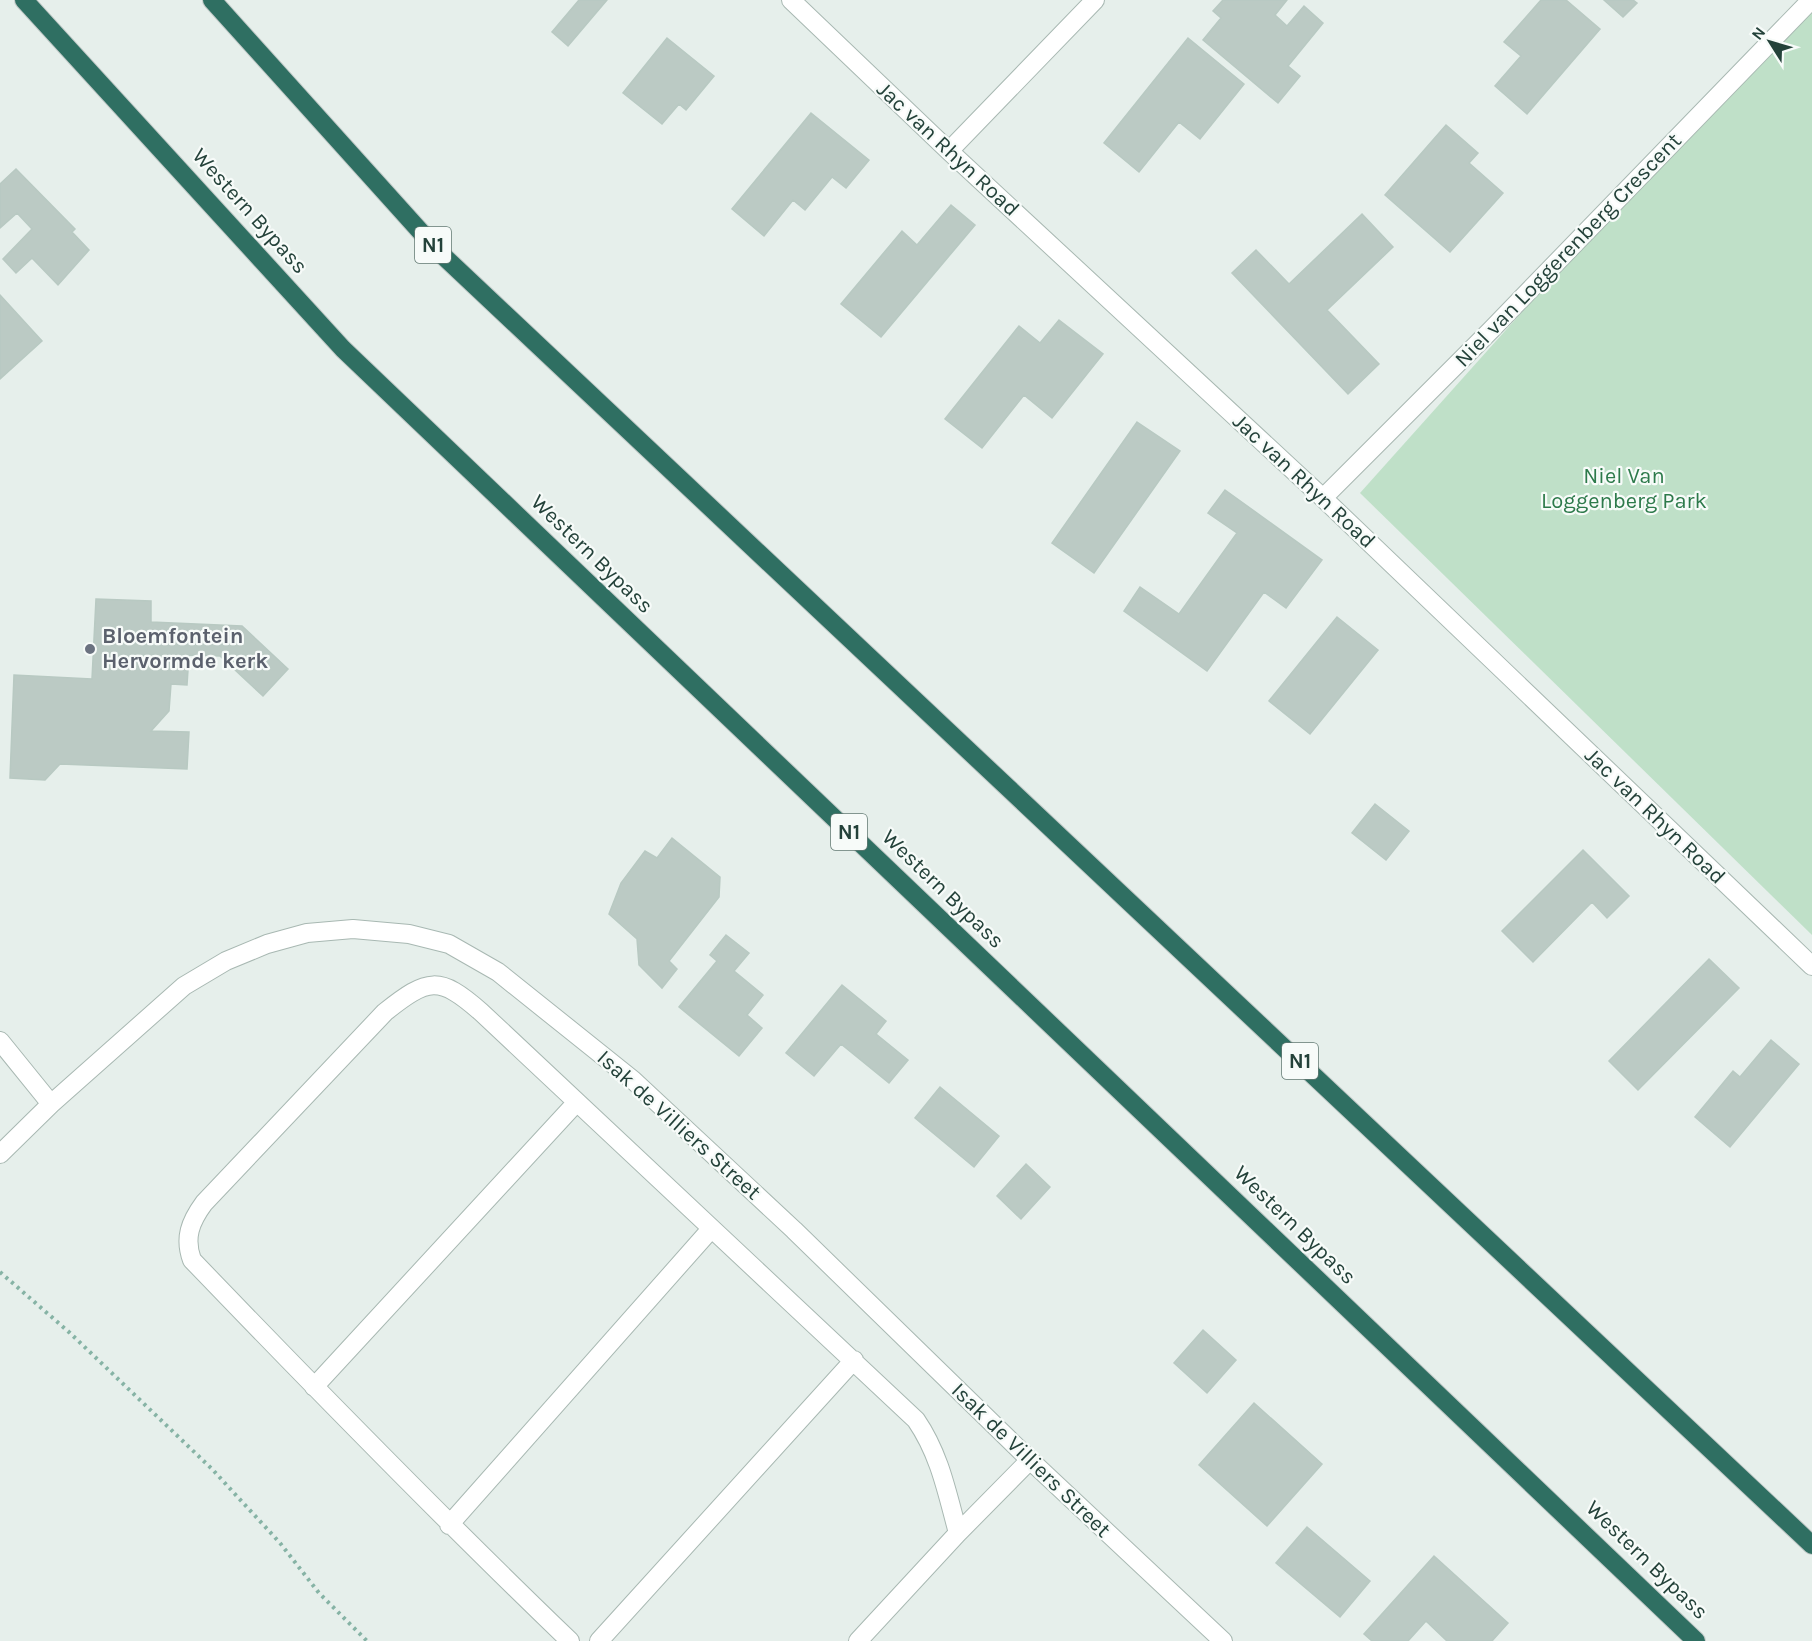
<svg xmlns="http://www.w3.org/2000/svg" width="1812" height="1641" font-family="Karla,sans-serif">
<rect width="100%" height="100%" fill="#e6efeb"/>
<path fill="#bfe0c8" d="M1801,0H1812V935L1360,493Z"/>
<path fill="#bbcac4" stroke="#b8c9c2" stroke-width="1.5" d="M579,0H607L568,46L552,32Z
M1223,0H1287L1275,15L1287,26L1304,6L1323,23L1288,66L1300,76L1278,103L1203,40L1221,18L1213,11Z
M1541,0H1566L1600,29L1527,114L1495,86L1521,56L1504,42Z
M1604,0H1633L1637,3L1623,17Z
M667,38L714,76L686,110L679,104L662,124L623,93Z
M1188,38L1244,84L1200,139L1179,122L1139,172L1104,143Z
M811,113L869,160L846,188L832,177L805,210L793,200L764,236L732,209Z
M1446,125L1478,153L1469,163L1503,193L1450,252L1385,195Z
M16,169L75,229L72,232L89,250L58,285L32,258L16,273L3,259L32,229L17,213L0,228V184Z
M951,205L975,225L881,337L841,304L902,231L917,245Z
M1362,214L1393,247L1327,310L1379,364L1348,394L1232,273L1256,250L1289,284Z
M0,295L42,341L0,379Z
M1059,320L1103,354L1052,418L1024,395L982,448L945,419L1019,326L1040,343Z
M1137,422L1180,451L1094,573L1052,543Z
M1225,490L1322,560L1286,608L1264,592L1207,671L1124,611L1140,587L1179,614L1237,533L1208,513Z
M96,599L151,601V622L242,626L288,669L263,696L220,656L189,655L187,685L171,684L169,711L151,731L189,732L187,769L60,764L45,780L10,778L14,675L92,679Z
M1337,617L1378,650L1310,734L1269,701Z
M1375,804L1409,831L1386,860L1352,833Z
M672,838L720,877L719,897L669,961L677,969L662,988L639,965L637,939L609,914L621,883L645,851L657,858Z
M1583,850L1629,896L1607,918L1592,902L1533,962L1502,931Z
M726,935L749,953L734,971L763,995L747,1015L762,1028L739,1056L679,1007L717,961L710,955Z
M1709,959L1739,988L1638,1090L1609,1061Z
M842,985L886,1021L876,1034L908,1060L889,1083L841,1044L814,1076L786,1053Z
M1771,1040L1799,1064L1730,1147L1695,1117L1733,1071L1740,1077Z
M940,1087L999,1136L974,1167L915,1118Z
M1026,1164L1050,1187L1021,1219L997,1196Z
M1203,1330L1236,1360L1207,1393L1174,1363Z
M1254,1403L1322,1464L1267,1526L1199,1465Z
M1307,1527L1370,1581L1340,1617L1276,1563Z
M1434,1556L1508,1623L1492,1641H1447L1426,1621L1408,1641H1372L1364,1634Z"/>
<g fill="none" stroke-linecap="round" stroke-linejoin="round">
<defs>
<path id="minor" d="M791,0L949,151L1323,498L1812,966
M949,151L1095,0
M1323,498L1491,330L1811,0
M0,1041L51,1104
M0,1154L51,1104L184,986L226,961L267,944L307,933L353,929L409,934L449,944L498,972L633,1080L794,1230L1030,1460L1223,1641
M314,1387L576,1103
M449,1525L711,1229
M570,1641C441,1517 316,1389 192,1260C184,1238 190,1222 204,1203L385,1012C428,978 439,975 481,1012L916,1420C940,1455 947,1493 958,1533
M599,1641L854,1360
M858,1641L958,1533L1030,1460"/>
<path id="motorway" d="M24,0L343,349L1696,1641
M212,0L438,251L1812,1545"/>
</defs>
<use href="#minor" stroke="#a8b8b2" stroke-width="20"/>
<use href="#motorway" stroke="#c2cac8" stroke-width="20"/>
<path stroke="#86b3a5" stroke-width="4" stroke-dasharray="3 4.5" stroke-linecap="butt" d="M0,1272L70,1333L212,1469L280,1543L319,1593L367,1641"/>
<use href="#minor" stroke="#fff" stroke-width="18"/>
<use href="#motorway" stroke="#2f6f62" stroke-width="18"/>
</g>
<circle fill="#6b7280" stroke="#f7fbf9" stroke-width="2" cx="90" cy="649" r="6"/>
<g text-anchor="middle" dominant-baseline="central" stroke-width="4.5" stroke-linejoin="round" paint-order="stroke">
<g fill="#f7fbf9" stroke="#637a73" stroke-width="1.5">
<rect x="415" y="227" width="36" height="36" rx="4.5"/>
<rect x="831" y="814" width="36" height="36" rx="4.5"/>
<rect x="1282" y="1043" width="36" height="36" rx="4.5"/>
</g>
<g font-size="21" font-weight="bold" fill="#24423a">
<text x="433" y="245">N1</text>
<text x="849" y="832">N1</text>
<text x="1300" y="1061">N1</text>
</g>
<g font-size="22" fill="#24423a" stroke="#f7fbf9">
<text transform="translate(948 149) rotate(43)">Jac van Rhyn Road</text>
<text transform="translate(250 211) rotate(48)">Western Bypass</text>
<text transform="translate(1568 250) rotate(-46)">Niel van Loggerenberg Crescent</text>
<text transform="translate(1304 481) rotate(43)">Jac van Rhyn Road</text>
<text transform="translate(592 554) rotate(44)">Western Bypass</text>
<text transform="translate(1655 816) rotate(44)">Jac van Rhyn Road</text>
<text transform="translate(943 889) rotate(44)">Western Bypass</text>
<text transform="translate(679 1125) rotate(42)">Isak de Villiers Street</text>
<text transform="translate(1295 1225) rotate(44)">Western Bypass</text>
<text transform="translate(1031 1460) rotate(44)">Isak de Villiers Street</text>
<text transform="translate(1647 1560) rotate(44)">Western Bypass</text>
</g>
<g font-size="22" fill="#2d7a4b" stroke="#f7fbf9">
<text x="1624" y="476">Niel Van<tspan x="1624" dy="25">Loggenberg Park</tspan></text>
</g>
<g font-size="22" font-weight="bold" fill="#5b616d" stroke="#f7fbf9" text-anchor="start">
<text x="102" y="636">Bloemfontein<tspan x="102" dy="25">Hervormde kerk</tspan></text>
</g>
</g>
<g transform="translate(1770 42) rotate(307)" stroke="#f7fbf9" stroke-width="4.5" paint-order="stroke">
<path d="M0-4.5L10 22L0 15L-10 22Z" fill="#24423a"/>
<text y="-9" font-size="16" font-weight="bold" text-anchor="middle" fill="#24423a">N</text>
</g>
</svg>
